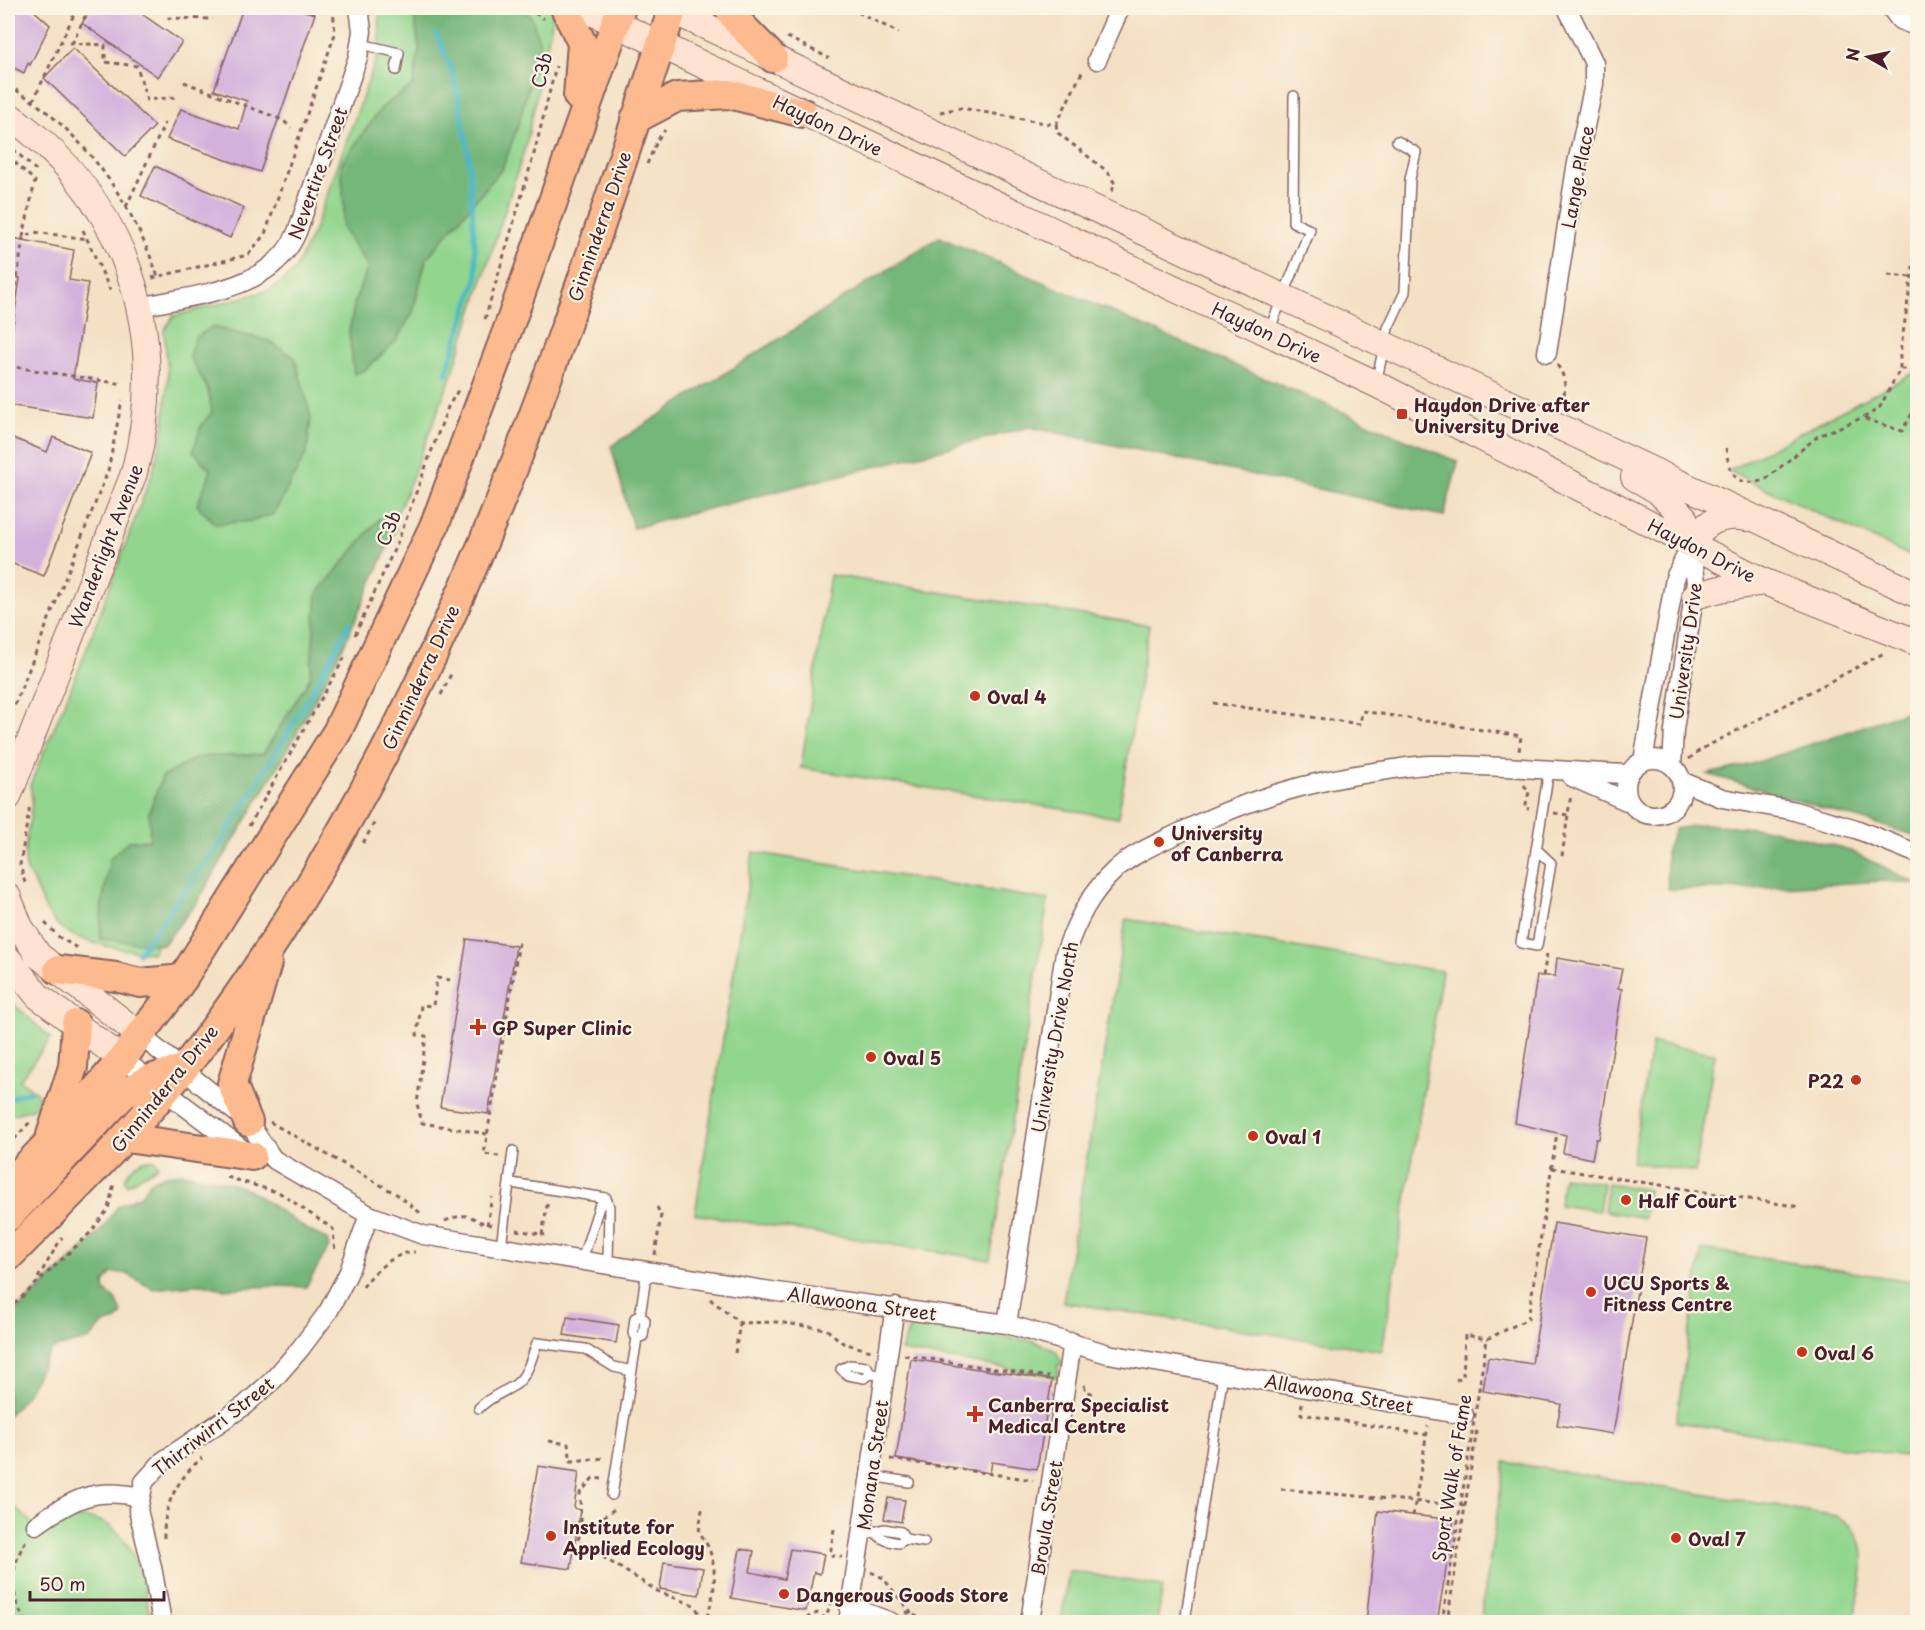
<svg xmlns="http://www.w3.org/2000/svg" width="1925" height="1630" font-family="'Playpen Sans',sans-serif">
<rect width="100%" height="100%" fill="#fcf5e5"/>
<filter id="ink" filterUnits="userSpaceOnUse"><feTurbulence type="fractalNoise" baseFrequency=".0167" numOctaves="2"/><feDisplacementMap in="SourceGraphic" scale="12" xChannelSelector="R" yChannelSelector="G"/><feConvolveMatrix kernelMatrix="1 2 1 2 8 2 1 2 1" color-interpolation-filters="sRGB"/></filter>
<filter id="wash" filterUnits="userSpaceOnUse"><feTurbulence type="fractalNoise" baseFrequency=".008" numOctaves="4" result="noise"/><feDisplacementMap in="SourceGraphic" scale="24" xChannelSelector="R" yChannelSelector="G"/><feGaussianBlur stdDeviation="1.35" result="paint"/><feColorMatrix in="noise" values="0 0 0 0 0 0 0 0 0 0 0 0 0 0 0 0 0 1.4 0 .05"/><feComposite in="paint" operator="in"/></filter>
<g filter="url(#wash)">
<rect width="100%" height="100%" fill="#f4e0c4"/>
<path fill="#92d58e" stroke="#6e7a5c" stroke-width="1.5" d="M379,8H555L526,145L454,369L403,501L324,653L152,953C123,950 72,944 53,920C44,909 39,896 34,884C32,878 27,872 26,867C21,839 37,811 30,785L81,664L153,471L163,433L168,376L164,330L174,316L270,290L293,273L313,233L380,49Z
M1917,370V559L1728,471L1917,371Z
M830,575L1149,625L1118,818L801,768Z
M753,852L1048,900L990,1260L695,1214Z
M1126,919L1442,971L1382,1351L1063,1302Z
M8,999L51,1038L20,1080L37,1093L39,1100L32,1109L8,1116Z
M1652,1043L1715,1053L1695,1172L1632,1162Z
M144,1160H155L158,1166L127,1185L125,1180C128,1170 134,1164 144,1160Z
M1563,1177L1603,1183L1599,1211L1559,1205Z
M1608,1183L1648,1190L1644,1218L1604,1211Z
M1702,1249L1917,1282V1458L1676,1422Z
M919,1325L1033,1341L1056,1351L1063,1365H1058V1377L901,1351L908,1331Z
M1505,1462L1837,1516C1843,1520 1851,1525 1855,1531C1872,1554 1858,1597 1854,1622H1480Z
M8,1501L43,1533C57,1521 67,1517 85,1518C134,1520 144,1585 151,1622H8Z
M1069,1571L1163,1586L1157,1622H1061Z"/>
<path fill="#75b679" stroke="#606a52" stroke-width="1.5" d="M413,8H520L531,16L540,44L518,126L502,169L426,259L413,312L396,341L365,370L354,374L349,332L355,300L368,267L342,227L344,206L341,164L382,107L413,85L419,49Z
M939,237L1458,462L1444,516L1030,427L633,528L611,446Z
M212,327L269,341L295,358L311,417L307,452L274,514L253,521L215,524L197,505L211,471L193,451L201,426L212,412L208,390L189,356L195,338Z
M379,519L396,528L346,641L289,748L197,902L163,945L100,939L102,904L110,858L129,841L150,840L149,812L162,777L198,757L263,754L310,678L317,594Z
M1914,709L1918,710L1917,836L1708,774L1752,764Z
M1704,824L1768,829L1847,849L1917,884L1882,881L1748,889H1668L1666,852L1675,829Z
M180,1173C202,1176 227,1180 248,1190C275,1205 297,1227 327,1239L329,1247L306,1287L273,1286L223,1289L203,1284L153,1289L125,1273H112L104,1283L105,1291L117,1301L122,1314L117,1320L103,1324L90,1339L52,1349C35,1374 32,1394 8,1415V1318L85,1247L103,1228L118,1206L141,1195L151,1181L165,1175Z"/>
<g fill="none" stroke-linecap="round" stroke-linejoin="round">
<path stroke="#4ab7c4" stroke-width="5" d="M437,34L455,80L468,150L477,277L446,374
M139,953L224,838L307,701L350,623
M8,1099L30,1091"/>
</g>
<g id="blocks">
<path fill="#d3b1dd" d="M15,8H31L50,25L30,65L28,63L24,73L8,65V24Z
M93,8H133L182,42L158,77L82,23Z
M243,8H295L315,14L260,172L167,139L181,109L239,129L247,101L214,90Z
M73,48L155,126L125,156L44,78Z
M155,166L244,208L230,238L141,196Z
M8,237L74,250L69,280L88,283L73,379L98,383L93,418L8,405V359L20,278L8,277Z
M8,436L47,452L53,437L91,453L44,576L8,562Z
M467,939L516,946L488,1114L440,1107Z
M1557,958L1622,969L1618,988L1622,989L1599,1139H1596L1592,1159L1563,1153L1566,1135L1515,1123L1537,976H1555Z
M1554,1223L1646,1238L1613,1434L1557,1425L1561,1404L1483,1391L1488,1357L1532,1364Z
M567,1317L619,1325L616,1343L564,1335Z
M911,1359L1052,1380L1037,1469L992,1462L990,1473L896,1459Z
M538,1466L579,1472L574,1508L580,1510L571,1569L521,1562Z
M888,1498L905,1500L901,1522L884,1519Z
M1378,1511L1454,1520L1437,1623H1366Z
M740,1549L754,1551L750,1572L784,1579L790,1549L824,1554L820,1574L814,1572L806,1611L731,1598Z
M664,1562L703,1568L699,1595L660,1589Z"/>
</g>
</g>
<g filter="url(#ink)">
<use href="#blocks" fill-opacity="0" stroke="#866361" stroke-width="1.5"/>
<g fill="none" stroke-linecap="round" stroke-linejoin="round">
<defs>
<path id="lane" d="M361,44L399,53L396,70
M1269,331L1310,230L1293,222L1294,96
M1376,383L1388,328L1405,292L1410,179L1416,152L1397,141
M1536,849L1551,863L1537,946L1521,943L1549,770
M511,1183L606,1198
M606,1198L609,1207L608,1264
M501,1247L513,1151
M582,1260L599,1207L606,1198
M637,1338L643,1336L645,1320L640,1316
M871,1374L867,1367L850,1365L841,1369L848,1375L864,1378L871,1374L885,1376
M479,1408C491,1396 502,1393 515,1385C528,1376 532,1356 537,1343L585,1349L614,1367L632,1371
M870,1476L909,1482
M612,1495L637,1338L633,1333L635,1318L640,1316L647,1270
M870,1533L884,1529L901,1532L905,1539
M876,1533C883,1541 889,1541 899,1543L905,1539L924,1542
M1185,1622L1223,1374"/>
<path id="street" d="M1891,8L1900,20L1918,27
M1097,60L1120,8
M140,307C195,294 272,292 297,232L358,57L362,31L359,8
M1547,353L1576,168L1594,84V63L1567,8
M1626 787a28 28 0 1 1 56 0a28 28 0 1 1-56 0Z
M1643,761L1675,578L1691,545
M1672,766L1674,730L1696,582L1691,544
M1572,777L1631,803
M1681,781L1722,798L1791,810L1856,829L1918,854
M141,1036L248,1122L273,1159L369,1215L423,1235L777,1292L1007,1324L1108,1354L1464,1415
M122,1059L246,1152
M1007,1324L1065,953C1077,920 1090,893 1116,869C1133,854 1154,845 1175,835C1244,800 1305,782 1381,771C1397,769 1414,765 1430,765C1497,764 1563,772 1629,774
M36,1525C72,1499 95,1487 139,1497
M851,1607L891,1622
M162,1622L152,1567L138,1510L144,1482L163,1461L244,1406L273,1380L300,1349L328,1312L348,1274L369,1215
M848,1622L895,1307
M1030,1622L1072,1342"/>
<path id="secondary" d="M583,8L1376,384L1765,582L1918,643
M667,8L1918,595
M8,115C127,198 171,334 134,473L8,797
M1634,477L1658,491L1684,517L1691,544
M1691,544C1704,522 1721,513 1747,518
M1695,596L1720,589L1765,582
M8,897L20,927L38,955L141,1036
M8,959L38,996L122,1059"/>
<path id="primary" d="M565,8L582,43L578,96
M729,8L736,20L773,58
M635,119L677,97L729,94L803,113
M58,970L116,977L140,983L183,979
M248,1122L232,1084L267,963
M51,1135L73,1067L76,1024
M126,1138L252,1156
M8,1185L63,1128L122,1059L176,989L337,732L435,524L512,318L621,8
M8,1217L125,1093L150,1079L182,1069
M8,1257C76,1189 144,1122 202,1045C317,892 408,719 483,543C556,369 613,187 673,8"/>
</defs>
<use href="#lane" stroke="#866361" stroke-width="12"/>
<use href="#street" stroke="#866361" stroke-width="21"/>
<use href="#secondary" stroke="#866361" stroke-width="28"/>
<use href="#primary" stroke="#866361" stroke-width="32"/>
<path stroke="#866361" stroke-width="3" stroke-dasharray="4.5 4.5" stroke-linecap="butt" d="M171,8L169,18L213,19
M527,8L544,19
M850,8L899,33
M787,37L829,58
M69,43L105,45V62L137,66L147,100L178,97
M72,44L89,8
M184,82L283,120L291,128
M8,85C81,128 130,197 158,277
M33,101L77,8
M1918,106V111
M940,112L961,108L1056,125L1058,133L1108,172L1115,184L1111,194
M1056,125L1083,70
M13,149L39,173
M8,156L35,181L23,237
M647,164L658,139L665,130
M126,207L165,123
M83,230L110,290
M1888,275L1911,277
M152,278L248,255L265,234L335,34L333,8
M485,319L534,154L556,66
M8,340L23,238L34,232L88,239
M1557,365C1567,378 1566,390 1561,406
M8,366L123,384
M1901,369H1918
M1865,419L1902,431L1917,405L1918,399
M1726,448C1729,474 1735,488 1765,480L1818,436L1869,415L1880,407L1900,369V354L1918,233
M355,635L398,541L448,407L460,387
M441,695L451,674
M1213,703L1360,724L1362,711L1521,736L1519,751
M8,722L108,471L122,400
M1689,759L1700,750L1886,652
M1524,785L1529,792L1525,808L1529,809
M1554,813L1568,815
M249,826L346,655
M363,843L376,820
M1562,856L1571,794
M25,883L20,865L30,804
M45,923L59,937L77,948
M1543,976L1547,954
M450,980L437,978L433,1006L421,1005L417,1035L426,1036L417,1104L422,1123L487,1134
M270,1122L398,1195L423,1215
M8,1146L30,1122
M499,1156L484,1154L519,942
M1552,1168L1800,1207
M227,1177L280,1193L333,1229L335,1253
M445,1221C475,1209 468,1221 492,1225
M487,1225L492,1197
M516,1230L545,1235
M542,1235L548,1200
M655,1255L661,1215L657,1207
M38,1278L62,1237
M363,1287C373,1272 396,1251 415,1252
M710,1299L740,1323L777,1322L826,1329L843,1343L871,1351
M8,1310L91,1232L108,1209L114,1183
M735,1353L740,1323
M904,1355L1049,1377
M1456,1380L1463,1377L1465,1335L1487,1339L1528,1319L1557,1133
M1084,1385L1086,1391L1096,1395
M1302,1403L1301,1414L1427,1435
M549,1441L568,1444L571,1461L605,1458
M890,1459L1033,1480
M602,1479L593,1478L580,1493L581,1533L577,1541L659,1592L694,1605L705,1622
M1281,1489L1465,1506
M702,1509L699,1532C720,1559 717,1591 705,1622
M1413,1516L1428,1426
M834,1529L830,1555L842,1557
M581,1533L616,1508
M164,1538C163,1506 177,1479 202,1458
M8,1570L14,1562
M871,1572L883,1578L912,1614
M905,1612L931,1622
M26,1622C9,1594 9,1567 27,1539
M798,1622L817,1613L824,1617
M824,1622L833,1599
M1447,1622L1477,1429"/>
<use href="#lane" stroke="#fff" stroke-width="9"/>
<use href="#street" stroke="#fff" stroke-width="18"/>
<use href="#secondary" stroke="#fee3d2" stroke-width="26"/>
<use href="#primary" stroke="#fcba8e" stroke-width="28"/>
<path stroke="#866361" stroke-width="3" stroke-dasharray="4.5 4.5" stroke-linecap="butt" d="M1442,1622L1487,1339"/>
</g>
</g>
<g fill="#c8321e" stroke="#fcf5e5" stroke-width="2">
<rect x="1396" y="408" width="12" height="12" rx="3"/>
<circle cx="975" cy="696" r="6"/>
<circle cx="1159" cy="842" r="6"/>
<path d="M475 1018h6v6h6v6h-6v6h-6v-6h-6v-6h6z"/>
<circle cx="871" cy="1057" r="6"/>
<circle cx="1856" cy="1080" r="6"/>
<circle cx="1253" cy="1136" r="6"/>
<circle cx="1626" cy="1200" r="6"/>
<circle cx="1591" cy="1292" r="6"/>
<circle cx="1802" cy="1352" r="6"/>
<path d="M972 1405h6v6h6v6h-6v6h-6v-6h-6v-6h6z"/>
<circle cx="551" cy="1536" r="6"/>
<circle cx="1676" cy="1538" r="6"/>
<circle cx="784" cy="1594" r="6"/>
</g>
<g text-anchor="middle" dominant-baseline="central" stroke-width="4.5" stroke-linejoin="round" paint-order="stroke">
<g font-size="18" fill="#4a1f2b" stroke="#fcf5e5">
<text transform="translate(541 70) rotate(-76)">C3b</text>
<text transform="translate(828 125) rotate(25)">Haydon Drive</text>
<text transform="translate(317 173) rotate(-70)">Nevertire Street</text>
<text transform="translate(1577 177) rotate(-79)">Lange Place</text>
<text transform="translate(599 226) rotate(-71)">Ginninderra Drive</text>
<text transform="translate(1267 332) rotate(25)">Haydon Drive</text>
<text transform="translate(388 528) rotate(-68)">C3b</text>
<text transform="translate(105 546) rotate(-69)">Wanderlight Avenue</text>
<text transform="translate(1702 550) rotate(27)">Haydon Drive</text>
<text transform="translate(1685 651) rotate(-82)">University Drive</text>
<text transform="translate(420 677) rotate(-65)">Ginninderra Drive</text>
<text transform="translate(1054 1037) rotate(-80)">University Drive North</text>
<text transform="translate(164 1088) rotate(-51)">Ginninderra Drive</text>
<text transform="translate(862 1303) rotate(8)">Allawoona Street</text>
<text transform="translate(1339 1393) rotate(10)">Allawoona Street</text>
<text transform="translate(213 1426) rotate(-38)">Thirriwirri Street</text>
<text transform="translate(872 1465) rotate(-82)">Monana Street</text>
<text transform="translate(1451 1478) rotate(-81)">Sport Walk of Fame</text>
<text transform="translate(1046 1518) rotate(-81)">Broula Street</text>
</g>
<g font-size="18" font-weight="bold" fill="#4a1f2b" stroke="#fcf5e5" text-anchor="start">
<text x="1414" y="404">Haydon Drive after<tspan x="1414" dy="21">University Drive</tspan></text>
<text x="987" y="696">Oval 4</text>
<text x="1171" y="832">University<tspan x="1171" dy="21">of Canberra</tspan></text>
<text x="492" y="1027">GP Super Clinic</text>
<text x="883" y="1057">Oval 5</text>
<text x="1844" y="1080" text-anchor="end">P22</text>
<text x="1265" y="1136">Oval 1</text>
<text x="1638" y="1200">Half Court</text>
<text x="1603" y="1282">UCU Sports &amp;<tspan x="1603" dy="21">Fitness Centre</tspan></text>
<text x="1814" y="1352">Oval 6</text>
<text x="988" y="1404">Canberra Specialist<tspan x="988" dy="21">Medical Centre</tspan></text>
<text x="563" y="1526">Institute for<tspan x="563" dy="21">Applied Ecology</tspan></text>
<text x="1688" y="1538">Oval 7</text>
<text x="796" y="1594">Dangerous Goods Store</text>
</g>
</g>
<rect width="1925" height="1630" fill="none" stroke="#fcf5e5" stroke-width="30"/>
<g transform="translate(1868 57) rotate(279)" stroke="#fcf5e5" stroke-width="4.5" paint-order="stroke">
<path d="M0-4.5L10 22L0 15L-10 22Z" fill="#4a1f2b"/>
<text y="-9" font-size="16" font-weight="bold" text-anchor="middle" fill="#4a1f2b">N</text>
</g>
<path d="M30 1591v9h134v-9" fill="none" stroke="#4a1f2b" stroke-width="3"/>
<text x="39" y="1591" font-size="18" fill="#4a1f2b" stroke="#fcf5e5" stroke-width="4.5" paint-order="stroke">50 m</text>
</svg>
